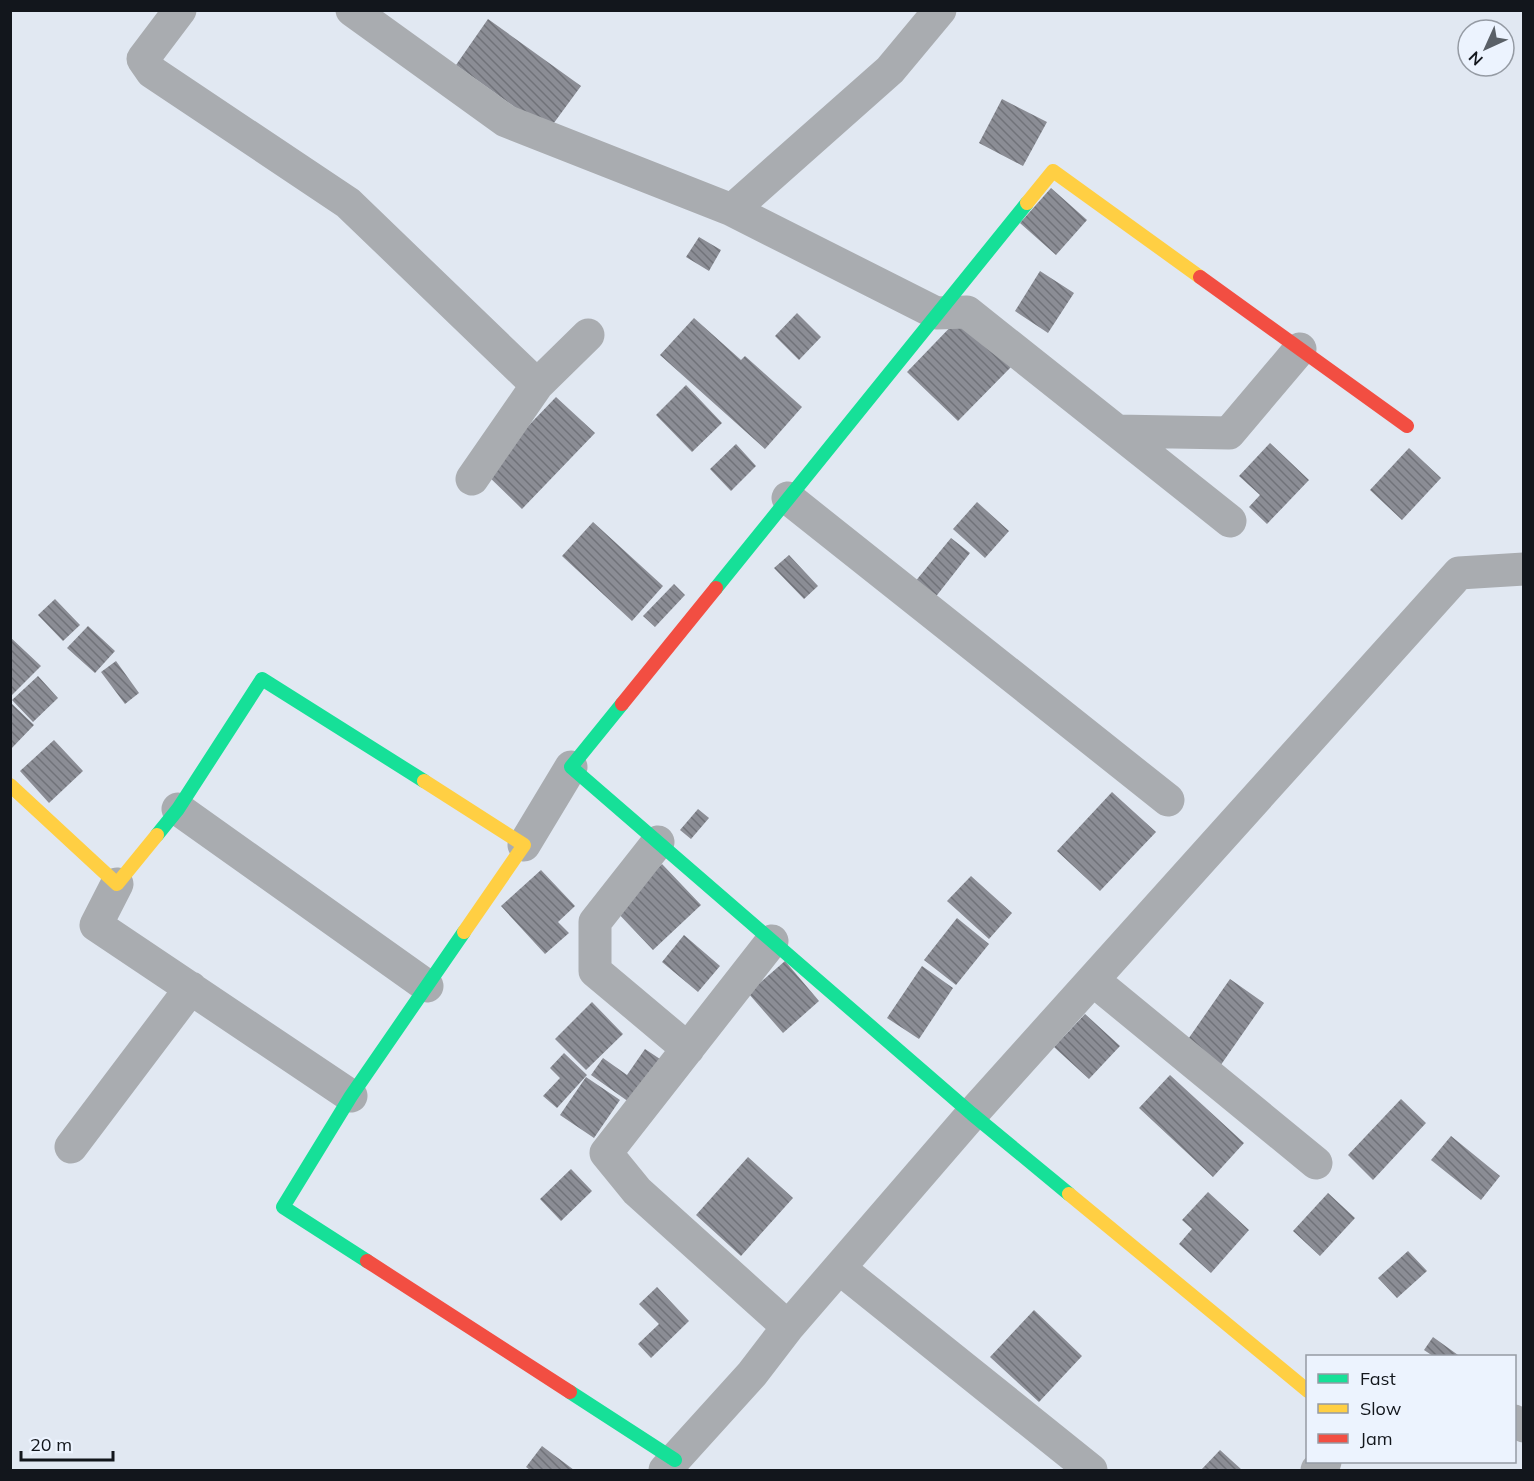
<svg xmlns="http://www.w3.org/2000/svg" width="1534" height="1481" font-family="Mulish,sans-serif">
<defs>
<pattern id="building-back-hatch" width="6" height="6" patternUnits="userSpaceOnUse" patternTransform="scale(1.5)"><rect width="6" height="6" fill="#8b8d95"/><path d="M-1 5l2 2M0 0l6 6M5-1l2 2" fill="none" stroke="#707279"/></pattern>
</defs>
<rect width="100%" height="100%" fill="#e1e8f2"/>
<path fill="url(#building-back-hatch)" d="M488,19L581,86L548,131L456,65Z
M1002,99L1047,122L1023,166L979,143Z
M1051,188L1087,220L1056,255L1020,223Z
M699,237L721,250L709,271L686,257Z
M1040,271L1074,293L1048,333L1015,311Z
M797,313L821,337L799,360L775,336Z
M960,317L1011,367L958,421L907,372Z
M694,318L741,360L745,356L802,407L765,449L660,355Z
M686,385L722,423L692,452L656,415Z
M556,397L595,433L522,509L484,472Z
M1270,443L1309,480L1267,524L1249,507L1260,495L1239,476Z
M736,444L756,466L731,491L710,469Z
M1409,448L1441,478L1402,520L1370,490Z
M977,502L1009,531L985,558L953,529Z
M593,522L663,586L632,621L562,556Z
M951,538L970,553L934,599L914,583Z
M789,555L818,586L804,599L774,568Z
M674,584L685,595L655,627L643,616Z
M55,599L80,625L63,641L38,615Z
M88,626L115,651L95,673L67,648Z
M10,637L41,666L10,697Z
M116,661L139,693L125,704L101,672Z
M38,676L58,698L33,722L12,700Z
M10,702L34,725L10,750Z
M54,740L83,771L49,803L20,771Z
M1112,792L1156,832L1100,891L1057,851Z
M698,809L709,818L691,839L680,830Z
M662,864L701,905L653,950L614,909Z
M541,870L575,906L558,922L569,933L545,954L501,906Z
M971,876L1012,913L989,939L947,901Z
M957,918L989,944L956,985L924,960Z
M684,935L720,966L698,992L662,962Z
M785,961L819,1001L783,1033L748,993Z
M922,966L953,988L919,1039L887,1018Z
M1230,979L1264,1003L1218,1069L1184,1045Z
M592,1002L623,1034L586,1070L555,1039Z
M1085,1014L1120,1046L1089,1079L1054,1047Z
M645,1049L660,1059L629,1102L591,1075L603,1058L627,1075Z
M564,1053L587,1075L557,1108L543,1096L560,1078L550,1068Z
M1170,1075L1244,1143L1213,1177L1139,1108Z
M586,1077L620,1100L594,1138L560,1115Z
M1401,1099L1426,1123L1373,1180L1348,1155Z
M1451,1136L1500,1176L1481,1200L1431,1160Z
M748,1157L793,1198L741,1256L696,1215Z
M571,1169L592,1191L561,1221L540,1199Z
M1208,1192L1249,1230L1211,1273L1179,1244L1192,1229L1182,1220Z
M1328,1193L1355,1218L1320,1256L1293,1231Z
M1408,1251L1427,1271L1397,1298L1378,1278Z
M657,1287L689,1321L651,1358L638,1344L659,1324L639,1304Z
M1034,1310L1082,1356L1039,1402L990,1357Z
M1433,1337L1458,1355L1457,1356H1433L1424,1350Z
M542,1446L574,1470H530L526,1467Z
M1220,1450L1242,1470H1201Z"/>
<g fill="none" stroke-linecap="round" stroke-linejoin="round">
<path stroke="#a9acb0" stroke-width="33" d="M180,10L143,59L152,72L348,203L537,385
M352,10L506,121L732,210L936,313L967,312L1230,521
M732,210L890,70L940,10
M1117,431L1229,433L1300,349
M472,479L537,385L588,335
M788,498L1168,800
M178,809L427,986
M658,842L595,922V971L688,1049
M524,845L571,767
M117,884L96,925L351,1096
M772,941L606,1153L637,1191L788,1327
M1093,980L1316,1163
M71,1147L191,988
M839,1268L1091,1470
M1514,1421L1524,1426
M665,1470L752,1374L788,1327L972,1114L1459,573L1524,569
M1317,1470L1325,1462"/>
<path stroke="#16e098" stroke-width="14" d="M716,588L1027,203
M622,704L571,767L972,1114L1069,1194
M157,835L178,809L262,679L424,781
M367,1261L283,1207L351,1096L464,932
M570,1392L675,1460"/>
<path stroke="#ffcf43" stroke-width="14" d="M1027,203L1053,171L1200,277
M424,781L524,845L464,932
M10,785L117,884L157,835
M1069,1194L1308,1391"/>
<path stroke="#f24e42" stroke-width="14" d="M1200,277L1407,426
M622,704L716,588
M367,1261L570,1392"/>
</g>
<rect width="1534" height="1481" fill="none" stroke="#12161c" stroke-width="24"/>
<rect x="1306" y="1355" width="210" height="108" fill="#ecf3fe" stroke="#959ba4" stroke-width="1.5"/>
<rect x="1318" y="1374" width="30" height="9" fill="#16e098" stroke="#959ba4" stroke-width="1.5"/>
<text x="1360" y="1385" font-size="18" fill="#12161c">Fast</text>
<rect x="1318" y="1404" width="30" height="9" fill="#ffcf43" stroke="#959ba4" stroke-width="1.5"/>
<text x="1360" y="1415" font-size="18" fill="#12161c">Slow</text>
<rect x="1318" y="1434" width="30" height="9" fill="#f24e42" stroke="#959ba4" stroke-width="1.5"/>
<text x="1360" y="1445" font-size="18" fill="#12161c">Jam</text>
<g transform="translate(1486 48) rotate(225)"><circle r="28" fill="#ecf3fe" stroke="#959ba4" stroke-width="1.5"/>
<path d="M0-4.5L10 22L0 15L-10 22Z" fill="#5a6067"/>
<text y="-9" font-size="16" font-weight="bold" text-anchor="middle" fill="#12161c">N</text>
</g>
<path d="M21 1451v9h92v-9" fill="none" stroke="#12161c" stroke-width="3"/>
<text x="30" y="1451" font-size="18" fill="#12161c" stroke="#ecf3fe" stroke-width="4.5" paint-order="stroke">20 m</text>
</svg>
